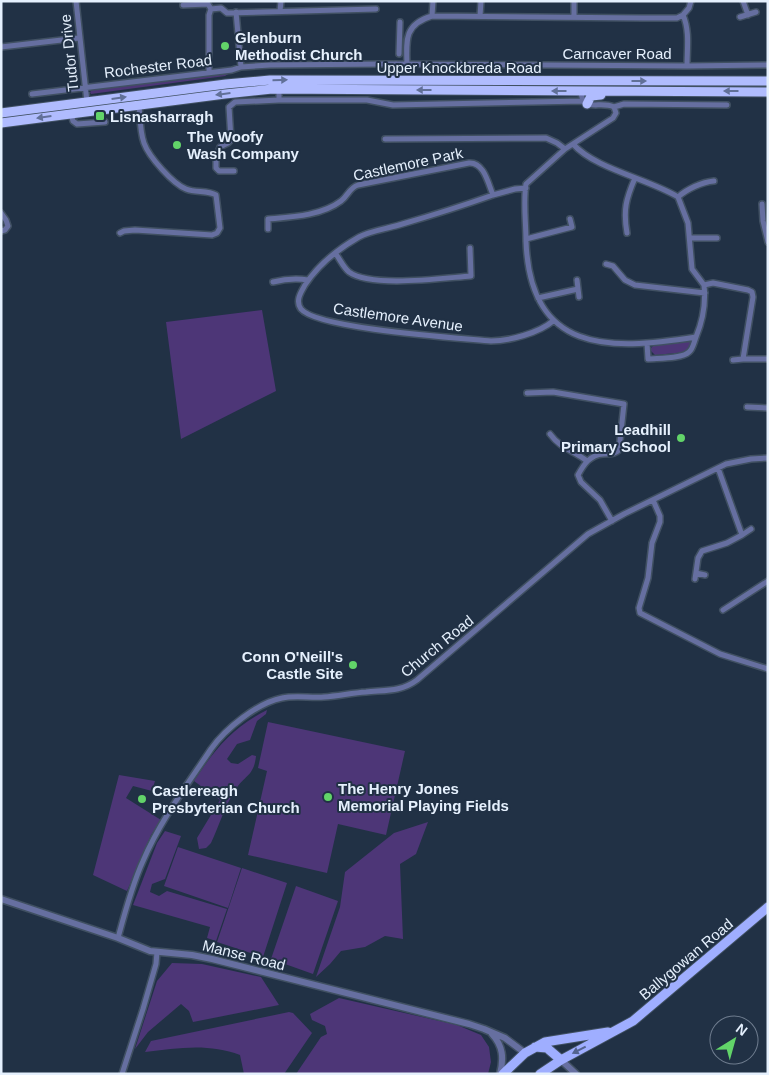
<svg xmlns="http://www.w3.org/2000/svg" width="769" height="1075" font-family="Arial,sans-serif">
<rect width="100%" height="100%" fill="#213145"/>
<path fill="#4d3677" d="M230,73L225,76L91,94L90,92L93,89Z
M262,310L276,391L181,439L166,322Z
M690,340L692,345L687,352L655,355L651,351V348L654,345Z
M267,710L266,714L257,721L250,740L237,744L227,759L231,763L238,764L252,755L256,756C254,776 245,775 236,789C225,805 219,826 211,843L206,848L199,849L197,838L220,800L194,781C215,749 232,728 267,710Z
M268,722L405,751L386,835L338,824L327,873L248,855L267,771L258,768Z
M119,775L155,781L152,791L133,786L126,798L161,820L151,835L127,891L93,875Z
M428,822L416,854L400,864L403,939L385,936L365,947L341,951L330,964L316,977L340,907L345,872L394,833Z
M165,831L181,836L165,879L152,884L150,892L159,896L167,891L227,909L216,941L207,938L210,927L133,905L157,843Z
M178,847L241,868L228,908L164,886Z
M242,868L287,883L263,957L217,942Z
M296,886L338,901L313,974L271,959Z
M172,963L202,964L261,977L279,1005L193,1022L189,1011L181,1004L148,1032L135,1049L157,981Z
M339,998L457,1025L481,1035L489,1047L491,1062L488,1074H296L321,1037L327,1034L325,1026L312,1020L310,1014Z
M289,1012L293,1013L312,1033L284,1074H244L240,1055C209,1043 177,1048 145,1052L151,1041Z"/>
<g fill="none" stroke-linecap="round" stroke-linejoin="round">
<defs>
<path id="minor" d="M76,1L87,102
M743,1L748,15
M183,5L208,4L211,9
M280,11L281,1
M236,12L241,67
M683,15C690,31 687,49 687,66
M683,15L689,8L691,1
M432,16L433,1
M480,16L481,1
M574,17V1
M740,17L756,12
M1,47L79,38
M399,54L400,22
M396,64V81
M407,64C406,39 405,24 432,16L643,18H677L683,15
M209,72V15L211,9L221,8L227,13L376,9
M581,90C581,114 600,100 614,107
M32,94L232,70L241,67L270,65L387,64L687,66L768,65
M279,100H367L393,105L583,101
M614,107L616,113L613,118L565,149L526,184C523,202 526,222 526,241C530,353 608,351 696,337C703,320 706,303 704,285
M614,107L624,104L727,105
M71,114L73,121L77,124L105,122
M385,139L546,138L557,143L565,149
M573,144C595,169 649,179 678,197L688,223L692,269L704,285
M234,171H219L216,168V160L220,147L228,143L231,140L229,107L235,102L279,100V89
M526,188L515,189L493,195C462,206 430,216 399,225C386,229 370,231 359,237C338,249 318,265 305,285C301,292 295,301 301,309C317,329 460,338 491,341C509,341 539,333 553,321
M678,197C687,189 702,182 714,181
M762,204L763,221L768,242
M1,213L6,220L8,226L5,230L1,231
M268,229V219C291,217 321,216 341,201C348,196 349,188 358,185L469,163C484,162 488,183 493,195
M120,233L124,231L135,230L212,235L217,233L220,228L216,195C207,190 196,193 186,189C173,184 149,157 144,143C140,132 140,117 139,105
M627,233C623,210 626,199 635,178
M691,238H717
M526,239L572,227L570,219
M335,253C340,259 343,267 349,272C371,288 443,278 471,276L470,248
M606,264L613,266L625,280L635,285L705,293
M577,280L579,297
M273,282C285,279 296,278 308,280
M704,285L713,283L748,290L752,292L753,297L743,359H768
M538,298L578,289
M647,343L648,359C658,358 682,359 689,352C693,349 694,342 696,337
M733,360L743,359
M527,393L553,392L624,404L619,450C614,455 610,453 603,454C590,455 584,464 578,475L581,482L600,500L612,521
M747,407L768,408
M550,434C561,449 573,450 587,461
M653,500L660,516V522L652,543L648,578L639,608L640,613L720,654L768,669
M742,535L751,529
M696,573L705,575
M695,579L698,558L702,551L727,543L742,535L718,468
M723,610L768,581
M118,938C125,912 132,885 143,861C160,821 187,785 211,749C225,729 257,703 282,698C295,695 310,698 324,697C338,696 352,693 366,692C385,690 401,692 417,680L588,534L624,514L726,464L751,459L768,458
M122,1074L143,1009L156,964L157,952"/>
<path id="tertiary" d="M1,899L118,938L150,951L192,955L212,959L469,1024L484,1029L505,1038L525,1053
M492,1034C503,1046 504,1058 500,1074
M561,1060L576,1074"/>
<path id="primary" d="M535,1047L547,1048L561,1060
M503,1074L525,1053L545,1042L608,1032
M540,1074L561,1060L633,1021L768,907"/>
<path id="trunk" d="M587,104L591,96L601,95
M1,113L226,84L270,80L768,81
M1,123L225,94L272,89L768,92"/>
</defs>
<use href="#minor" stroke="#405062" stroke-width="8"/>
<use href="#tertiary" stroke="#405062" stroke-width="9"/>
<use href="#primary" stroke="#405062" stroke-width="11"/>
<use href="#trunk" stroke="#405062" stroke-width="11"/>
<use href="#minor" stroke="#666fa0" stroke-width="5"/>
<use href="#tertiary" stroke="#666fa0" stroke-width="6"/>
<use href="#primary" stroke="#9faeff" stroke-width="9"/>
<use href="#trunk" stroke="#b0bcfe" stroke-width="9"/>
</g>
<defs><path id="oneway-solid" d="M-6-.8H1V-3.2L6.5 0L1 3.2V.8H-6Z" transform="scale(1.25)"/></defs>
<g fill="#617098">
<use href="#oneway-solid" transform="translate(280 80) rotate(-1)"/>
<use href="#oneway-solid" transform="translate(639 81)"/>
<use href="#oneway-solid" transform="translate(424 90) rotate(-180)"/>
<use href="#oneway-solid" transform="translate(559 91) rotate(-180)"/>
<use href="#oneway-solid" transform="translate(731 91) rotate(-180)"/>
<use href="#oneway-solid" transform="translate(223 94) rotate(173)"/>
<use href="#oneway-solid" transform="translate(119 98) rotate(-8)"/>
<use href="#oneway-solid" transform="translate(44 117) rotate(172)"/>
</g>
<use fill="#53638f" href="#oneway-solid" transform="translate(579 1050) rotate(153)"/>
<g fill="#62d469" stroke="#213145" stroke-width="2">
<circle cx="225" cy="46" r="5"/>
<rect x="95" y="111" width="10" height="10" rx="2.5"/>
<circle cx="177" cy="145" r="5"/>
<circle cx="681" cy="438" r="5"/>
<circle cx="353" cy="665" r="5"/>
<circle cx="328" cy="797" r="5"/>
<circle cx="142" cy="799" r="5"/>
</g>
<g text-anchor="middle" dominant-baseline="central" stroke-width="4" stroke-linejoin="round" paint-order="stroke">
<g font-size="15" font-weight="bold" fill="#e5f0fd" stroke="#213145" text-anchor="start">
<text x="235" y="37">Glenburn<tspan x="235" dy="17">Methodist Church</tspan></text>
<text x="110" y="116">Lisnasharragh</text>
<text x="187" y="136">The Woofy<tspan x="187" dy="17">Wash Company</tspan></text>
<text x="671" y="429" text-anchor="end">Leadhill<tspan x="671" dy="17">Primary School</tspan></text>
<text x="343" y="656" text-anchor="end">Conn O'Neill's<tspan x="343" dy="17">Castle Site</tspan></text>
<text x="338" y="788">The Henry Jones<tspan x="338" dy="17">Memorial Playing Fields</tspan></text>
<text x="152" y="790">Castlereagh<tspan x="152" dy="17">Presbyterian Church</tspan></text>
</g>
<g font-size="15" fill="#e5f0fd" stroke="#213145">
<text transform="translate(69 53) rotate(-96)">Tudor Drive</text>
<text x="617" y="53">Carncaver Road</text>
<text transform="translate(158 66) rotate(-7)">Rochester Road</text>
<text x="459" y="67">Upper Knockbreda Road</text>
<text transform="translate(408 164) rotate(-12)">Castlemore Park</text>
<text transform="translate(398 317) rotate(8)">Castlemore Avenue</text>
<text transform="translate(437 646) rotate(-39)">Church Road</text>
<text transform="translate(244 955) rotate(14)">Manse Road</text>
<text transform="translate(686 959) rotate(-40)">Ballygowan Road</text>
</g>
</g>
<rect width="769" height="1075" fill="none" stroke="#e5f0fd" stroke-width="5"/>
<g transform="translate(734 1040) rotate(37)"><circle r="24" fill="#213145" stroke="#6f7d8f"/>
<path d="M0-4L9 19L0 12L-9 19Z" fill="#62d469"/>
<text y="-8" font-size="14" font-weight="bold" text-anchor="middle" fill="#e5f0fd">N</text>
</g>
</svg>
